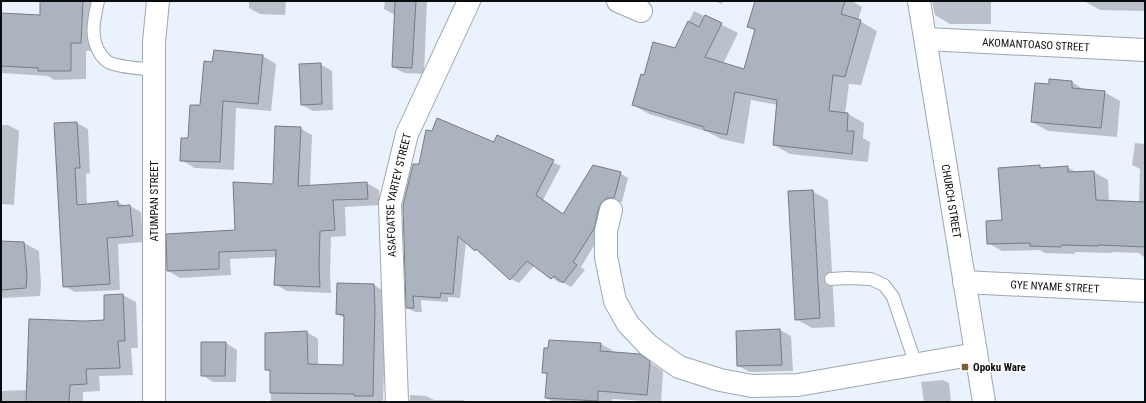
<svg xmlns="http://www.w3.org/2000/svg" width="1146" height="403" font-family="'Roboto Condensed',sans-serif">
<rect width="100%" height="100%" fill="#e9f2fd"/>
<path fill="#0003" d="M41,1H98L96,51H86V79L54,80L48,76L1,73V14L40,16Z
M185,1H219V2Z
M249,1H286L285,15L260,14L249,8Z
M385,1H427L424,74L404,73L393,67L395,15L384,9Z
M714,1H723L722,4Z
M756,1H852L862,7L858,20L877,31L861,85L849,84L845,114H848L864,123L863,138L870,142L868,162L790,154L774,145L778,105L751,100L744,144L721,139L708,132L649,114L633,105L644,76L675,49L694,11L738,33L723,64L744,70L755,31L748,26Z
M932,1H991V24H950L935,15Z
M1084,1H1145V11L1100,10Z
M263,56L276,64L271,111L236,108L234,170L195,168L181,160L201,106L213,63Z
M320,64L332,71L333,110L313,111L302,105Z
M1072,82L1086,91L1104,92L1120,101L1117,137L1048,131L1032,122L1050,85Z
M77,123L88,129L90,173L86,174L87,205L118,202L125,206H130L141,212L143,242L118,244L120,290L75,292L64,286L55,124Z
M1,125H8L19,131L14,205L1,204Z
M300,128L312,135L310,186L367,183L379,190L380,205L345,207L346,236L331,237L330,272L331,293L287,291L275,284L276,257L230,259L231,275L180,278L168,271L236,231L274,185Z
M497,137L561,166L543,200L563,214L620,173L628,178L622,202H615L601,234L581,267L585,270L571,287L561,281L560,283L534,266L519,283L511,279L483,254L466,242L460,298L448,297V302L421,300L422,312H415L407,308L420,165L495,143Z
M1135,143L1145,144V258L1139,253L1112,252V253L1075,252V254L1045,253L1040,250L1002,251L988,243L1039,166L1044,169L1067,167L1078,173L1094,172L1108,180L1109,202L1139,203L1140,169L1132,165Z
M812,191L828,200L835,327L812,328L796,319Z
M1,242L24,243L39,251L41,284L40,296L1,298Z
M374,285L385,292L386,312L383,402H271V372L266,370L307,332L318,339V365L344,366L345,318L337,314Z
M123,295L136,302L138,348H131L133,375L99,376L100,391L83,392V402H1V391L27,390L84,322L105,321V296Z
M780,330L791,336L793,371L750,372L738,366Z
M226,343L237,350L236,382H213L202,375Z
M601,344L615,352V353L639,355L663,371L661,402L612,399V402H554L546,398L548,375L543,372L549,349Z
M943,380L949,383L951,402H924L921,382Z
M410,395L426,396L434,400H463L466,402H410Z"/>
<path fill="#abb3be" stroke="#747c86" d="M40,1H83L81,43H71V71H38V68L1,66V13L40,15Z
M395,1H416L412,68L392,67Z
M755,1H845L841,14L861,20L845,77L833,75L829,111L848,113L847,131H854L852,154L773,145L777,100L735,92L727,135L704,130V127L632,105L641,74L644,75L653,42L675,48L688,21L699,27L705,15L722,23L705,57L744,69L755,29L747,27Z
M214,50L263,55L258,104L223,101L220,162L180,161L181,138H188L190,105H200L204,61L212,62Z
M321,63L322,104L301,105L299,64Z
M1049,79L1072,81V88L1105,91L1101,128L1031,122L1035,83L1049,84Z
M437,118L494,142L497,135L554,160L536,195L563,214L593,165L621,172L614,198H607L602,202L599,207L594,229L573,262L577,265L563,283L554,276L551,279L527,261L510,280L476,249L475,251L458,236L453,294L441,293L440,298L413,296L414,308H406L403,205L413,164H419L426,130L432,131Z
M77,122L80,168H75L77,205L118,201V206L130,205L133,236L107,238L110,284L63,287L54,123Z
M275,126L301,127L298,186L367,182L368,199L333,200L335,230L320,231L319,265L320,287L274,285L276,250L219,252V269L167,271L166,234L235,230L233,182L273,184Z
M1040,165V168L1068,166V172L1094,171L1096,200L1145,202V247L1098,245V246L1062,245L1061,247L1030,246V243L987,244L986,221L1002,220L998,168Z
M813,190L820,318L795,320L788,191Z
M1,241L24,242L27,275L26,288L1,290Z
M337,283L374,284L375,306L373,396H354V394L270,393V370H265V333L307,331L308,364L343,365L344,315L336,314Z
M123,294L125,341H118L120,368L86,369L87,384L70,385L69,402H26L29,319L84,321L104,320V295Z
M780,329L782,365L737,366L736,331Z
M549,340L601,343L600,351L640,354L650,361L647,395L598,391V401L545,398L547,373H542L544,348H548Z
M201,342H226L225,376H201Z"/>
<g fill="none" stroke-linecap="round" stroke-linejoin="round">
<defs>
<path id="service" d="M98,1C94,20 89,38 101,55C103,57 105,60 108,62C120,68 141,68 154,70
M831,279L847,278L871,279L884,285L893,297L916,365"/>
<g id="minor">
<path d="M618,1L641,11"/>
<path id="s1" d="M919,1L984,402"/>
<path id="s2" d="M926,39L1145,50"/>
<path d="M611,210L606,231V257L615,301L628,324L648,345L679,367L720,380L752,386L798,385L976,354"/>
<path id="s3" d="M964,282L1145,291"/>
<path d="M154,402V42L158,1"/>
<path id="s4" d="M397,402L390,204L407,134L469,1"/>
</g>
</defs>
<use href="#service" stroke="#9ea7b2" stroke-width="14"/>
<use href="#minor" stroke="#9ea7b2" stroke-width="24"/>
<use href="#service" stroke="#fff" stroke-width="12"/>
<use href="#minor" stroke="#fff" stroke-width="22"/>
</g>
<rect fill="#7c5d32" stroke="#fff" stroke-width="1.5" x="961" y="363" width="8" height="8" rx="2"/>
<g text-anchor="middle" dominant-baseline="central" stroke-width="3.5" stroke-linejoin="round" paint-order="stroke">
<g font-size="11" fill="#090c0f" stroke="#fff">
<text stroke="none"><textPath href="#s2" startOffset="110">AKOMANTOASO STREET</textPath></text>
<text stroke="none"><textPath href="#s4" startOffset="208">ASAFOATSE YARTEY STREET</textPath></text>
<text transform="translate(154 201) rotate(-90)">ATUMPAN STREET</text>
<text stroke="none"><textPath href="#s1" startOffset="203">CHURCH STREET</textPath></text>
<text stroke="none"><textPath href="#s3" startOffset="91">GYE NYAME STREET</textPath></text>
</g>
<g font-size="11" font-weight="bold" fill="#090c0f" stroke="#fff" text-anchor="start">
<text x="973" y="367">Opoku Ware</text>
</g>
</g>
<rect width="1146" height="403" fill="none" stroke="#090c0f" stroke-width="4"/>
</svg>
